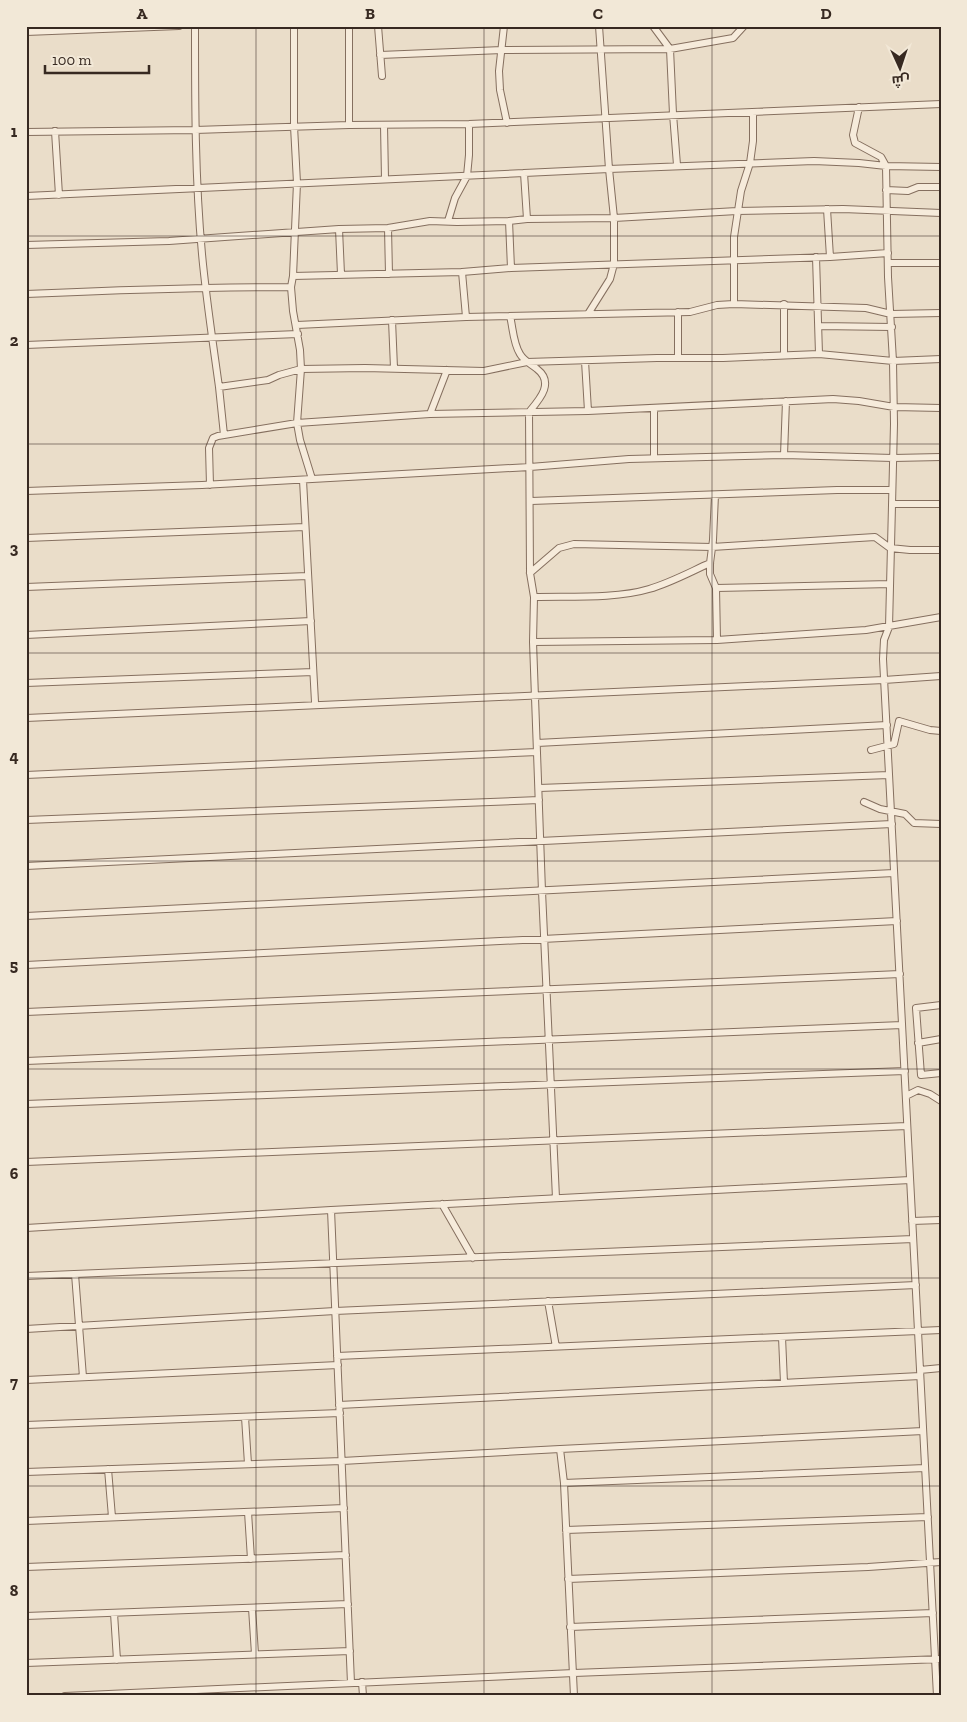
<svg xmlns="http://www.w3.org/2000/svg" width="967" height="1722" font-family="'Zilla Slab',Cairo,serif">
<rect width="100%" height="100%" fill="#eaddc9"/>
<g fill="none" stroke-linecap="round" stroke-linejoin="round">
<defs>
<path id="minor" d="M378,26L382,76
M504,26L499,71L500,90L507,123
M653,26L670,49L673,114L677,165
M26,32L179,26
M380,55L502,50L670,49L733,38L744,26
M859,107L853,135L855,143L881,157L886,166L888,277L893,361L894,424L889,627L884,640L883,659L937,1696
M349,125V26
M384,125L385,179
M55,131L59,195
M26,132L195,130L349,125L469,124L941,104
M886,190L908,191L918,187H941
M26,196L524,173
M827,209L830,257
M527,219L614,218L737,211L843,209L941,213
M448,221L455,198L467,176L469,155V124
M388,228L389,274
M339,229L341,274
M26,245L169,241L339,229L388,228L430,221L457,222L509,221
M816,257L819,354
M888,263H941
M511,268L830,257L888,253
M293,276L297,183L294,126V26
M291,287L293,276L462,272
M26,294C115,290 203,287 291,287L293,311L300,350L301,369L279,375L268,380L219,387C213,343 206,298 202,254C195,179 195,102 195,26
M734,304V237L741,191L750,163L753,141V112
M784,304V355
M678,312V358
M588,314L610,279L614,264V218L609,169L814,161L859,163L886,166L941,167
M510,316C513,328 513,343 520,354C524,361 531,364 537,369C555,383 539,400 529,412L530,573L534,597L533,642L542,891L556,1198
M466,317L462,272L511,268L509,221L527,219L524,173L609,169L599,26
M392,320L394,368
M297,325L466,317L690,312L717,305L734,304L866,308L891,314L941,313
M819,326L892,327
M26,345L298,334
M585,361L588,411
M219,387L224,435
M654,409V458
M430,414L588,411L833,399L859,401L894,407L941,408
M784,455L786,401
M312,479L530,467L629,459L784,455L893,458L941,457
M303,480L315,702
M210,485L209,448L213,438L218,436L297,423L430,414L447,370
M26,491L202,485L312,479L300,440L297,423L301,369L365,368L484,371L527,362L657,358H723L819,354L893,361L941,359
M715,495L713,540L710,563V574L716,588L717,640
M531,501L837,490H892
M893,504H941
M26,538L305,527
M530,573L559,548L574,544L712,547L875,537L890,548L910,550H941
M26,587L308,576
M716,588L890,584
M534,597C569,596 616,599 649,589C670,583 690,572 710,563
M26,635L311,621
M533,642L717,640L866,630L941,617
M26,683L313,672
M26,718C312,703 598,690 884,680L941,676
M537,743L887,725
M871,750L894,744L899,721L930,730L941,731
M26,775L537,752
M539,788L889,775
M864,802L880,809L905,814L914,823L941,824
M26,820L539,800
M26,866L892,824
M26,916L894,873
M26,965L897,921
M941,1005L916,1008L921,1075L941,1073
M26,1012L900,974
M918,1043L941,1039
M26,1061L902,1025
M906,1096L918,1090L930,1094L941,1101
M26,1104L905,1071
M26,1162L907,1126
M442,1204L473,1258
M331,1210L351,1683
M912,1221L941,1220
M26,1228L331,1210L910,1180
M75,1274L83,1377
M26,1276L913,1239
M548,1301L556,1347
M26,1329L335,1311L916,1285
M782,1337L784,1383
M337,1356L941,1330
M920,1370L941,1368
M26,1380L338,1365
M339,1405L920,1376
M245,1417L248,1464
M26,1425L340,1413
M560,1449L923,1431
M108,1469L112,1517
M26,1472L342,1461L560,1449L564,1483L574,1696
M564,1483L925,1468
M248,1512L251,1559
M26,1521L344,1508
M566,1530L928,1517
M26,1567L346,1555
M568,1579L868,1567L941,1562
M252,1608L255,1654
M114,1613L117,1660
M26,1616L348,1604
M570,1627L933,1613
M26,1663L350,1651
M362,1682L363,1696
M65,1696L574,1673L941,1659"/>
</defs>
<use href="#minor" stroke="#856f5f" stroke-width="8"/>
<use href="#minor" stroke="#f6ebdb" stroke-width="6"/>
</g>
<path fill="none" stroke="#372921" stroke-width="1" stroke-opacity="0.55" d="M256,26V1696M484,26V1696M712,26V1696M26,236H941M26,444H941M26,653H941M26,861H941M26,1069H941M26,1278H941M26,1486H941"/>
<rect width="967" height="1722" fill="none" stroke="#f2e8d7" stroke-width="55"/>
<g transform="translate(900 68) rotate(177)" stroke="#f2e8d7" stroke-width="4" paint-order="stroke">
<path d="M0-4L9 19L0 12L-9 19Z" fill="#372921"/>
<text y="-8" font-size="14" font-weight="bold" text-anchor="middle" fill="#372921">ش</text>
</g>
<path d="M45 65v8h104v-8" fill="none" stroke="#372921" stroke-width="2.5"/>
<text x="52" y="65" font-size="15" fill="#372921" stroke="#f2e8d7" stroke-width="4" paint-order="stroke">100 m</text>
<rect x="28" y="28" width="912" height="1666" fill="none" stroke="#372921" stroke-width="2"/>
<g font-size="16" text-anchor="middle" font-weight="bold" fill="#372921">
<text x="142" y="19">A</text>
<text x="370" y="19">B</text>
<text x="598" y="19">C</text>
<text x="826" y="19">D</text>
<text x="14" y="137">1</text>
<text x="14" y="346">2</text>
<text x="14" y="554">3</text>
<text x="14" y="762">4</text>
<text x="14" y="971">5</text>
<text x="14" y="1179">6</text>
<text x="14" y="1388">7</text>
<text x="14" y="1596">8</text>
</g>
</svg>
